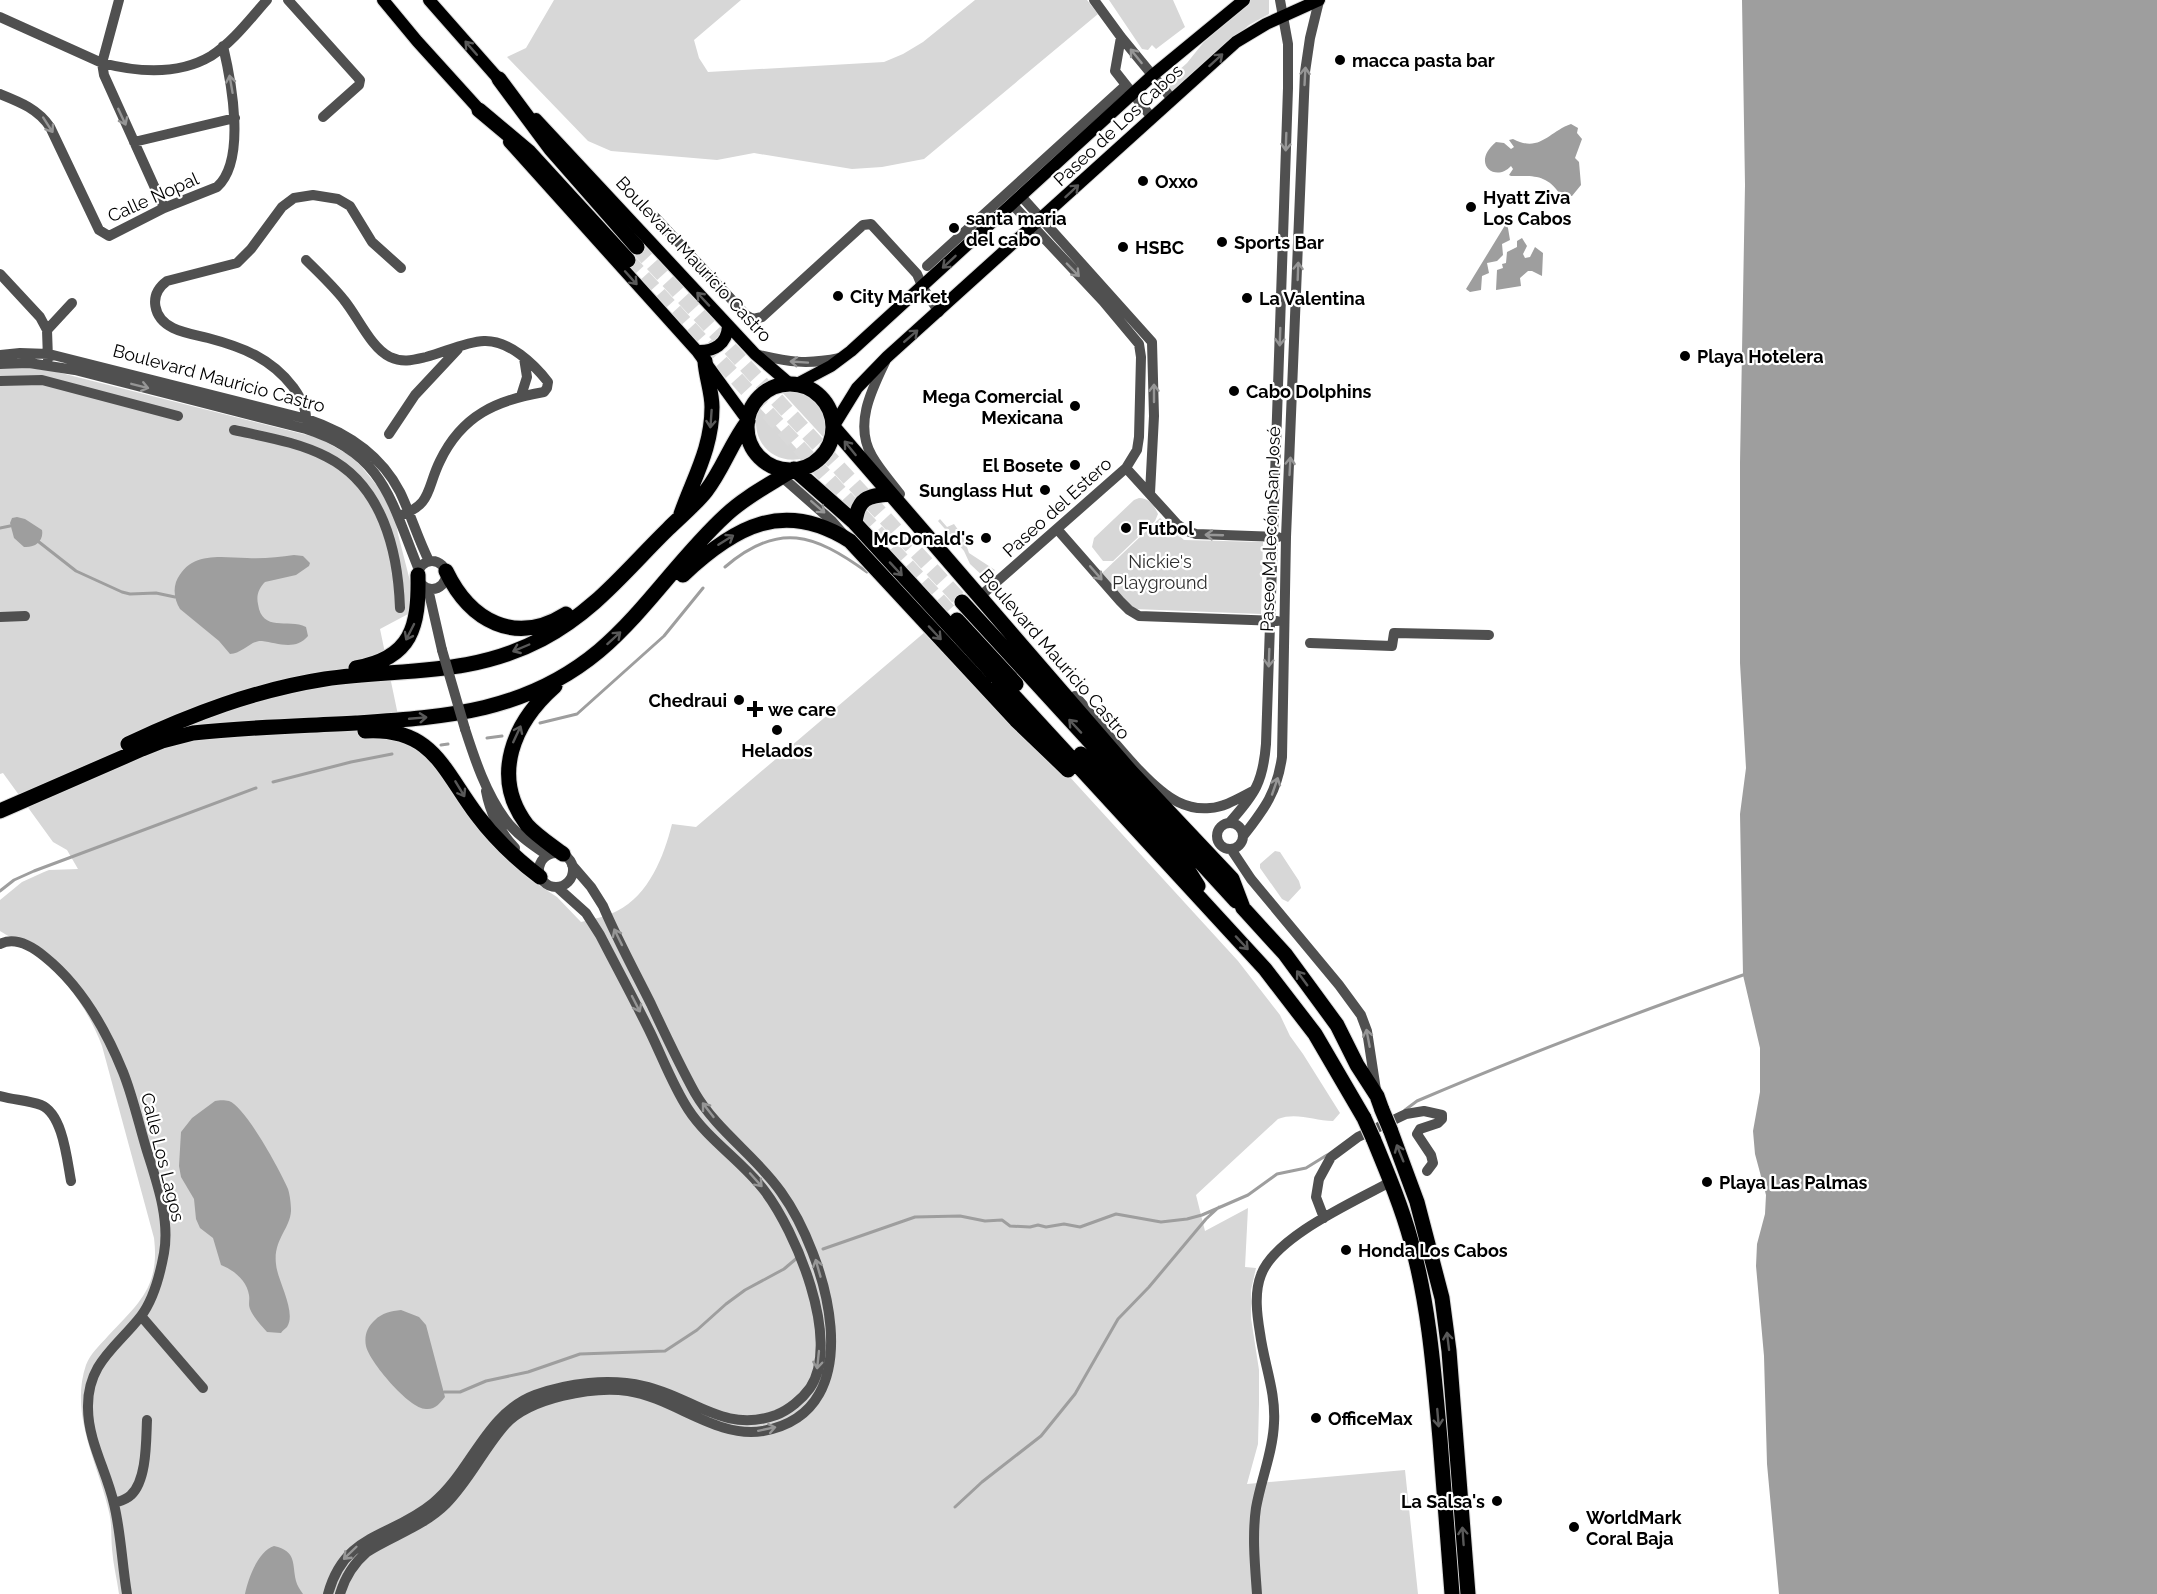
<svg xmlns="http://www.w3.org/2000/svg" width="2157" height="1594" font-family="Raleway,sans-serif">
<rect width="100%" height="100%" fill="#fff"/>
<path fill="#d7d7d7" d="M554,0H741L694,40L699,58L708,72L884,62L903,54L923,42L975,0H1087L1098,14L924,159L882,167L852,169L754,153L717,160L611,151L588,141L507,57L526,48Z
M1109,0H1173L1185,27L1156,49L1152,45L1148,50L1142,49Z
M1251,0H1269V14L1249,25L1176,90H1171L1167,88L1169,79L1187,63L1203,43Z
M30,368L53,371L319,438L349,455L361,466L393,505L398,534L411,585L410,613L380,629L403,739L438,767L513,861L528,878L557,897L581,922C592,919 606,917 617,911C649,895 664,856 672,824L696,827L925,632L1047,752L1238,961L1280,1015L1290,1036L1303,1054L1340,1113L1333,1121C1314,1121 1297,1112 1278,1119L1196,1195L1205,1231L1248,1208L1245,1267L1256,1268L1251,1290V1318L1259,1370V1404L1258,1444L1247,1484L1405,1470L1418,1594H119C117,1579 113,1564 112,1549C111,1537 112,1524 109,1512C99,1465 69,1415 86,1365C90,1354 100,1345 108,1336C139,1303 160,1287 154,1238L102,1046C90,1014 71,986 46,962C34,950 15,940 0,931V900L22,882L44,872L49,870L78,869L67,850L53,842L3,773L0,774V369Z
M786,388C816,389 836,408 825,439L780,390Z
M759,407L805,458C772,467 747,438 759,407Z
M1139,498C1149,498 1154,505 1158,514L1155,521L1113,561H1103L1092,547L1094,538L1134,500Z
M1160,518L1184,540L1263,542L1261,614L1134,609L1101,574Z
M940,519L947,527L954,524L964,538L969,553L995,570L986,579L970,564L964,551L938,521Z
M1275,851L1280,852L1299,881L1301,888L1288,902L1282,899L1260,868V864Z"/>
<path fill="#9e9e9e" d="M1742,0H2157V1594H1779L1767,1464L1764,1356L1756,1266L1757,1244L1765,1214L1766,1195L1755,1154L1753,1131L1760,1092V1048L1743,975L1740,814L1746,768L1740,663V463L1745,185Z
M1571,124L1578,128L1577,133L1582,139L1575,158L1579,162L1581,185L1572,196L1560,194C1546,174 1534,176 1511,176L1509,175L1513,169L1511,166C1496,183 1470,164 1496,142L1504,143L1511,149L1514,147L1509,140L1513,139C1540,153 1548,132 1571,124Z
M1507,222L1510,240L1502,244L1503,255L1497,261L1487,263L1489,273L1482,276L1481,290L1470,292L1466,289Z
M1522,238L1527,246L1523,254L1525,258L1530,257L1535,247L1543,253L1542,276L1532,271H1528L1520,278L1521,286L1496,290L1497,270L1503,268L1502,264L1506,263L1507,252L1517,247V241Z
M17,517L25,519L42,530C44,541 35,548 24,547L14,538L10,523L12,518Z
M294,555L303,556L310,563L309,566L296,575L265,582C259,588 256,595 258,604C262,633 288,618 306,627L308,636C296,651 277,643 262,641C251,640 242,654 230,654L219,641L180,609C175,601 173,591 176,582C189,551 220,557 247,558C263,559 279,557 294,555Z
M215,1101C219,1100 225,1100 229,1101C245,1106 281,1172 288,1189C290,1195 291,1205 291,1211C290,1229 273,1240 276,1264C277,1280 297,1312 287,1327C285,1329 282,1331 281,1333L267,1332C261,1325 254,1318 250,1309C248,1304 250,1300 249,1295C247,1281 234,1270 221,1265L213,1238L200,1228L196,1219L194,1199L181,1177L179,1166L181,1132L192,1118Z
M401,1310L419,1317L426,1325L445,1397C440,1403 435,1410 426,1409C409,1409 369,1361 366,1346C364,1336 367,1327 375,1320C382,1313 391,1311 401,1310Z
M274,1546C297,1551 292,1564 296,1581C297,1585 300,1590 303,1594H245C248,1579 258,1551 274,1546Z"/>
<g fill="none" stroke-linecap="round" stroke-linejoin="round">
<path stroke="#9e9e9e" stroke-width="3" d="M0,528L10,526
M39,542L76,571L122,592L130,594L156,593L175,597
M725,567C779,521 814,534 867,572
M540,723L577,714L664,636L703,588
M487,738L502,736
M441,745L448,744
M273,782L351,762L392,754
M0,891L14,880L34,871L256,788
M1405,1110L1417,1101C1524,1055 1633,1014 1743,975
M823,1249L915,1217L960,1216L985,1221L1002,1220L1010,1226L1030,1227L1038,1225L1046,1227L1064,1224L1080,1227L1116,1214L1161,1222L1187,1219L1202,1215L1248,1195L1277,1174L1306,1168L1327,1155
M444,1392H460L486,1381L528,1372L580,1354L665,1351L697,1330L726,1304L745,1290L784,1269L797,1258
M955,1507L982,1482L1041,1436L1075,1394L1118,1319L1149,1287L1206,1219L1219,1207"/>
<path stroke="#d9d9d9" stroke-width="15" stroke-dasharray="15 8" stroke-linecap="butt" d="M637,247L962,602
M628,260L949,611"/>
<defs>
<path id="major" d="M383,0L417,41L485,116
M429,0L503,84
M536,119L755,354L790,384
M509,142L697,351L748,421
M697,351C714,352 727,344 728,326
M797,384L831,366L851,351L1153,75L1244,0
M833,427L857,388L887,357L1236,42L1266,24L1319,0"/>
<path id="highway" d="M499,79L551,149L637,247
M479,110L529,152L628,260
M747 427a43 43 0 1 1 86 0a43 43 0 1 1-86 0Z
M833,427L1131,772L1232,879L1243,908L1285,954L1337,1025L1357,1065L1377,1096L1382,1110
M794,469L853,521L1265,969L1315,1034L1364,1118
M681,514C694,477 712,448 712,407C712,392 706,377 705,361
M855,523C858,498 867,496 890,494
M446,571C470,621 515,646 566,614
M683,575C735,526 784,499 850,541L1016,720L1068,770
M962,602L1236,901
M957,620L1016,684
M356,668C412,658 419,627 418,575
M555,686C514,722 490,776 527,825C537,836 551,845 563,854
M365,731C433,727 443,770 477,815C495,839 516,859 540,877
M128,744C192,714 255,690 325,679C402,668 470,677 542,639C595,611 626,570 668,529C681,516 695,505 706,491C723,469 731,443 748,421
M1081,754L1186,867L1198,886
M0,811L142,749L162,741L193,733C247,727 302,726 356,723C446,717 526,712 599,651C647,610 680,557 726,515C746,496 771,484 794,469
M1390,1129L1417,1202L1442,1298L1449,1351L1468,1594
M1373,1138C1387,1172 1401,1205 1411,1241C1429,1305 1434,1373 1440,1439C1444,1491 1448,1542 1452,1594"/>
</defs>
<use href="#major" stroke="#dbdbdb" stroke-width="14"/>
<use href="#highway" stroke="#dbdbdb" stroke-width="17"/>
<path stroke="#505050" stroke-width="10" d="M119,0L102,63L104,75L164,208
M288,0L360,80L359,85L323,117
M1094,0L1121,37L1172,99
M0,17L102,63C137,72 179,75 211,56C233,42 250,19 267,0
M1121,37L1115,71L1152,118
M0,94C20,102 38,109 50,127L99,230L109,236L164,208L217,187C247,160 231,80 223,46
M134,142L235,118
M1021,196L1152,342L1154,416L1150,493
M655,217L746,315L753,319L762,317L863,225L871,224L917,274L923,288L939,312
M306,260C319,273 333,286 344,300C358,317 371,348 390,357C403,363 413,360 426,357C445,352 465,342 484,341C509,340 534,364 548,382L547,388L544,392C497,400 462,415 440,461C426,489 433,505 398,516
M927,266L1125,86
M0,274L40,317L47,330L48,359
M47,330L72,303
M755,354C789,362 806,365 840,358
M0,355L20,353L49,354L307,419C346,432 381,455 400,492C411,515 418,539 429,561
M885,362C871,391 854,425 872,456C880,470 891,482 900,494
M0,364L29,363L75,370L306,429C385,454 391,502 419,570
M0,381L42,380L178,416
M521,396L527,377L524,358
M306,429C308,412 303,401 293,387C271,358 242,347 208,338C196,335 183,333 173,328C153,318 148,295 167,281L237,263L251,249L282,207L294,198L313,195L338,199L350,206L372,242L401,268
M234,430C265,437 298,442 327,457C382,485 398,550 400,608
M389,434L415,395L458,349
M1126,468L1177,524L1187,531L1196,534L1278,537
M782,477L832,521L845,536
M1057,529L1120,601L1129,610L1139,616L1277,621
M418 575a14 14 0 1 1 28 0a14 14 0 1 1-28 0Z
M426,588L429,593L442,650
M985,592L1126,468L1137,450L1139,437L1141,357L1139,344L1103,301L1012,204
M0,617L25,616
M1310,643L1392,646L1394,633L1489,635
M1075,696C1101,724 1146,787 1178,802C1188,807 1200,809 1210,808C1225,807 1239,798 1253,791
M465,729C475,760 486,793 505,819C516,834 532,845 547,855
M486,791C490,813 500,832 515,848
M1230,822C1255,794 1263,782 1266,744L1288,88V44L1280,0
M1217 836a13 13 0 1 1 26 0a13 13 0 1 1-26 0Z
M1244,835C1265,808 1277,792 1282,757L1286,537L1305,72L1310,38L1319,1
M1231,849L1251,879L1339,985L1361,1015L1367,1031L1376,1090
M539 870a17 17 0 1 1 34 0a17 17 0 1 1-34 0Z
M0,944C16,936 33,947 45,957C81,986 106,1030 123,1072C133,1097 139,1125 147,1151C157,1183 170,1219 164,1253C160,1275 154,1299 141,1316C117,1347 87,1363 88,1408C88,1441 107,1472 114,1504C121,1533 122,1564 127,1594
M0,1096C14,1100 28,1100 41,1105C63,1114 67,1160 71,1181
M1324,1218L1316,1197L1319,1179L1331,1157L1358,1137L1406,1114L1424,1111L1442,1115V1119L1438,1123L1420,1129L1417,1134L1431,1155L1433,1163L1427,1171
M141,1316L203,1388
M114,1503C120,1501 126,1500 131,1495C147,1480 146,1441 147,1420
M328,1594C345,1532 391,1538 433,1503C472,1471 485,1414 535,1395C568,1383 609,1378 644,1386C692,1396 723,1434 776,1415C789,1410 802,1399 810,1388C842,1340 795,1230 764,1190C742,1161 708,1140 688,1109C673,1086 663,1059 651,1034C635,1001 617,968 600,935L586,913L557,887
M340,1594C345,1577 353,1564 367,1552C392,1536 424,1526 446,1504C469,1481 483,1450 505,1425C529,1398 593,1386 628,1391C674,1398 717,1439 763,1431C875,1411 825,1253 781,1192C756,1156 717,1131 695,1093C679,1064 665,1034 651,1004C635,972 617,939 603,906L591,887L572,865
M1257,1594C1255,1566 1252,1536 1256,1508C1261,1479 1273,1452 1274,1423C1276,1392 1264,1364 1260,1333C1257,1315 1254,1293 1261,1275C1275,1236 1356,1201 1392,1181"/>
<use href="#major" stroke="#000" stroke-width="12"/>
<use href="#highway" stroke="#000" stroke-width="15"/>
<defs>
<path id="highway-bridge" d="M1382,1110L1390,1129
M1364,1118L1373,1138"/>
</defs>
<use href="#highway-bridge" stroke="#dbdbdb" stroke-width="17" stroke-linecap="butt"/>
<path stroke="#505050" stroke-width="10" d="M442,650L465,729"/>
<use href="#highway-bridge" stroke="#000" stroke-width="15"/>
</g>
<defs><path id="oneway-shaft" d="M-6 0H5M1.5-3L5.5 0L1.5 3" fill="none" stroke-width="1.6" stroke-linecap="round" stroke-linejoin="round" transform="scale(1.5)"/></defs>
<g stroke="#595959">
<use href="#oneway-shaft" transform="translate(471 48) rotate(-131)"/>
<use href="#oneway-shaft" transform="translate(1216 60) rotate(-42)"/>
<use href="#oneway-shaft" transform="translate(1072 191) rotate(-43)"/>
<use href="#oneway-shaft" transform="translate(949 262) rotate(137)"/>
<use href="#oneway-shaft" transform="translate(631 278) rotate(48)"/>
<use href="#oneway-shaft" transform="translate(703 299) rotate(-133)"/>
<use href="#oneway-shaft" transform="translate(911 336) rotate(-41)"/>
<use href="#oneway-shaft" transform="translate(711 419) rotate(94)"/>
<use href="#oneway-shaft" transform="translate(850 448) rotate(-129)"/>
<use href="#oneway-shaft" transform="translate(726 540) rotate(-32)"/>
<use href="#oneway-shaft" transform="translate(896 569) rotate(47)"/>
<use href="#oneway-shaft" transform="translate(410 632) rotate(117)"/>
<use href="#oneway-shaft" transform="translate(935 633) rotate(47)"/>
<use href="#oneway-shaft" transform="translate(614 638) rotate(-42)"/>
<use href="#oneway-shaft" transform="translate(521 648) rotate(157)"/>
<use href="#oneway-shaft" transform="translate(418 718) rotate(-5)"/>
<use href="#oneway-shaft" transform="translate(1075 726) rotate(-133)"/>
<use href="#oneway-shaft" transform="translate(517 734) rotate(-65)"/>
<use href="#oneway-shaft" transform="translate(460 789) rotate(59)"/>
<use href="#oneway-shaft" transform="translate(1242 943) rotate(47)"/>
<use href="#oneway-shaft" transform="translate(1302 978) rotate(-126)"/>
<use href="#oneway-shaft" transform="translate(1400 1153) rotate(-112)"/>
<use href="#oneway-shaft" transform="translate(1448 1341) rotate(-97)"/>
<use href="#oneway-shaft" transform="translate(1438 1418) rotate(85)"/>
<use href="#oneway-shaft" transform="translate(1463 1536) rotate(-94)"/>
</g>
<g stroke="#969696">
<use href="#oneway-shaft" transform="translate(1136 56) rotate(-129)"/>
<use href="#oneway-shaft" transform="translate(1305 76) rotate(-87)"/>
<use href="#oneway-shaft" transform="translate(231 84) rotate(-100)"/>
<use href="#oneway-shaft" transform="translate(122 117) rotate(65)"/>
<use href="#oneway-shaft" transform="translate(48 125) rotate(57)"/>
<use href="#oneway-shaft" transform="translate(1286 142) rotate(92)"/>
<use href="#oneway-shaft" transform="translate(1073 270) rotate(46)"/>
<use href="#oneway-shaft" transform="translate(1298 271) rotate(-88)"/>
<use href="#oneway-shaft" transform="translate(1280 337) rotate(92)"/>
<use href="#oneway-shaft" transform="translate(799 362) rotate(-176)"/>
<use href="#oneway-shaft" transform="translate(140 386) rotate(14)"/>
<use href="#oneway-shaft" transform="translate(1154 393) rotate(-90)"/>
<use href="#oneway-shaft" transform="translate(1290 466) rotate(-87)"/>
<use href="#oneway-shaft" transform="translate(818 507) rotate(41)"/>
<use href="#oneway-shaft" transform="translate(1214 535) rotate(-178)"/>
<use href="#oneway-shaft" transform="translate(1096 573) rotate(49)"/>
<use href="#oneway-shaft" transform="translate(1269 658) rotate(92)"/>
<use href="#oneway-shaft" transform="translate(1275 786) rotate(-71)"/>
<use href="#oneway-shaft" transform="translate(618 937) rotate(-116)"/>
<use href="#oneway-shaft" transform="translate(636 1004) rotate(63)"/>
<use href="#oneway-shaft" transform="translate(1368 1038) rotate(-101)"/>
<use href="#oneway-shaft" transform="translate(708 1110) rotate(-128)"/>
<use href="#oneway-shaft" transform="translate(756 1180) rotate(48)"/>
<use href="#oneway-shaft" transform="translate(818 1268) rotate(-106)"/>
<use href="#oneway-shaft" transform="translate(818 1360) rotate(96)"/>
<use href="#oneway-shaft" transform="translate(767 1429) rotate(-12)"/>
<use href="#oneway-shaft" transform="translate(350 1553) rotate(136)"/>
</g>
<g fill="#000" stroke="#fff" stroke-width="2">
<circle cx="1340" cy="60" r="6"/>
<circle cx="1143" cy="181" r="6"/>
<circle cx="1471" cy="207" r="6"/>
<circle cx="954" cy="228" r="6"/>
<circle cx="1222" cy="242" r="6"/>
<circle cx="1123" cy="247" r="6"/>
<circle cx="838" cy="296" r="6"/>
<circle cx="1247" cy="298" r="6"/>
<circle cx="1685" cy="356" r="6"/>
<circle cx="1234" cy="391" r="6"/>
<circle cx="1075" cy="406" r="6"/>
<circle cx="1075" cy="465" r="6"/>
<circle cx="1045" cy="490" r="6"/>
<circle cx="1126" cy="528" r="6"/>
<circle cx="986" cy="538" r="6"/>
<circle cx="739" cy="700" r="6"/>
<path d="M752 700h6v6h6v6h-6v6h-6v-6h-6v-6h6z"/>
<circle cx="777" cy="730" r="6"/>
<circle cx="1707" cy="1182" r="6"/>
<circle cx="1346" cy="1250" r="6"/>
<circle cx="1316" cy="1418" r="6"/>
<circle cx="1497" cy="1501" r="6"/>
<circle cx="1574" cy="1527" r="6"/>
</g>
<g text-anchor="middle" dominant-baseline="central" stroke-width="4.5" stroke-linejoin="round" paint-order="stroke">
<g font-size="18" font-weight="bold" fill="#000" stroke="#fff" text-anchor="start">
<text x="1352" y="60">macca pasta bar</text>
<text x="1155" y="181">Oxxo</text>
<text x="1483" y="197">Hyatt Ziva<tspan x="1483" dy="21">Los Cabos</tspan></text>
<text x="966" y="218">santa maria<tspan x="966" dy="21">del cabo</tspan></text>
<text x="1234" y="242">Sports Bar</text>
<text x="1135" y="247">HSBC</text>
<text x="850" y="296">City Market</text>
<text x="1259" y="298">La Valentina</text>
<text x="1697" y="356">Playa Hotelera</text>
<text x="1246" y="391">Cabo Dolphins</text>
<text x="1063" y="396" text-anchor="end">Mega Comercial<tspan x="1063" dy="21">Mexicana</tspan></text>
<text x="1063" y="465" text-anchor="end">El Bosete</text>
<text x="1033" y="490" text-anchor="end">Sunglass Hut</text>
<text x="1138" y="528">Futbol</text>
<text x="974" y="538" text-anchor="end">McDonald's</text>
<text x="727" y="700" text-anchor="end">Chedraui</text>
<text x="768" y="709">we care</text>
<text x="777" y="750" text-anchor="middle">Helados</text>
<text x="1719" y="1182">Playa Las Palmas</text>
<text x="1358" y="1250">Honda Los Cabos</text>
<text x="1328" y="1418">OfficeMax</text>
<text x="1485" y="1501" text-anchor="end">La Salsa's</text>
<text x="1586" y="1517">WorldMark<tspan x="1586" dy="21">Coral Baja</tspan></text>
</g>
<g font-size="18" fill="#000" stroke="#fff">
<text transform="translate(1118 125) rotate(-43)">Paseo de Los Cabos</text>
<text transform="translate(153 197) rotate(-24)">Calle Nopal</text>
<text transform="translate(694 259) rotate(47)">Boulevard Mauricio Castro</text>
<text transform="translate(219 378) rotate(15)">Boulevard Mauricio Castro</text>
<text transform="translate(1057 507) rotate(-42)">Paseo del Estero</text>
<text transform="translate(1270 529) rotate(-88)">Paseo Malecón San José</text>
<text transform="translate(1055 654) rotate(49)">Boulevard Mauricio Castro</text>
<text transform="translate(163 1157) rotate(76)">Calle Los Lagos</text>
</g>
<g font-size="18" fill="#2e2e2e" stroke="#fff">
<text x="1160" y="561">Nickie's<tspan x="1160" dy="21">Playground</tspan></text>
</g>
</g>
</svg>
